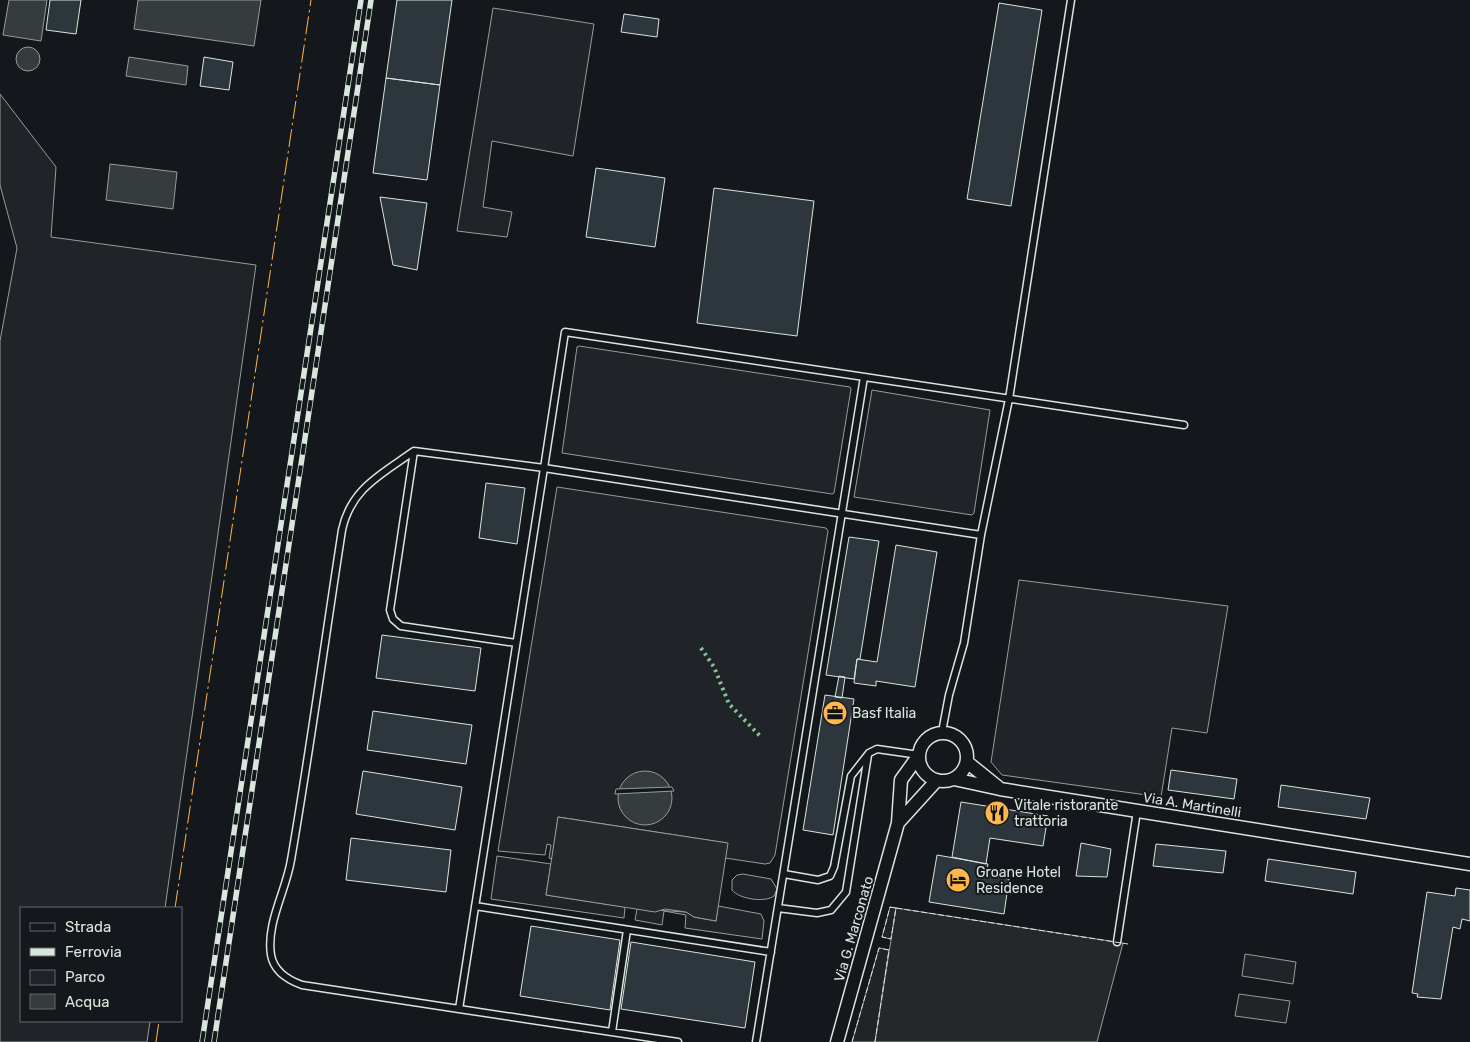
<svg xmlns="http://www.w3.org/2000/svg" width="1470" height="1042" font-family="Rubik,sans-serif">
<rect width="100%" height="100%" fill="#14181c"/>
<path fill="#202428" stroke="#939e99" d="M493,8L594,24L573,156L492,141L483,207L512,212L507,237L457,231Z
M0,94L56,167L51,237L256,265L165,908H21V1021H150L147,1042H0V341L17,248L0,185Z
M579,346L850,387L851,389L834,493L832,494L562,453L577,347Z
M872,390L990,410L974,513L972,515L854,497Z
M557,487L826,528L828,531L775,855L770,863L765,864L725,858L727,843L558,817L552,859L549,858L551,845L547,844L545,855L498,851Z
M1019,580L1228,606L1207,733L1172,728L1161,797L1002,775L991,762Z
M497,856L551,864L546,895L625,907L624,918L491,899Z
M743,874L771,879L777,889L774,896C765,903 739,899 732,890V880L737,875Z
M718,906L761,914L764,921L762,939L685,928L686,915L664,911L662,925L635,920L637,909L686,912L694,917L716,921Z
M890,907L896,908L891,939L882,937Z
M879,948L889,950L875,1042H852Z
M1245,954L1296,962L1293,984L1242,976Z
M1239,994L1290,1001L1286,1023L1235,1016Z"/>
<path fill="#24282b" stroke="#939e99" d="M558,817L728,843L716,921L694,917L686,912L665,909L655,912L546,895Z
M896,908L1123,943L1097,1042H875Z"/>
<path fill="#363b3e" stroke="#939e99" d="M9,0H47L41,41L3,35Z
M138,0H261L254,46L134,29Z
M16 59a12 12 0 1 1 24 0a12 12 0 1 1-24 0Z
M129,57L188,66L186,85L126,76Z
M110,164L177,172L173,209L106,200Z
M618 798a27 27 0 1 1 54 0a27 27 0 1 1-54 0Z"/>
<path fill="#14181c" stroke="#939e99" d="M672,787L674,791L615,794L616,789Z"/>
<path fill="#2c363c" stroke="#d8e6dc" d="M50,0H81L76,34L46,30Z
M397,0H452L440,85L386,78Z
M999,3L1042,10L1011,206L967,199Z
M624,14L659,19L657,37L621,32Z
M204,57L233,62L229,90L200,86Z
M386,78L440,85L427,180L373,173Z
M596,168L665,178L655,247L586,237Z
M714,188L814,201L797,336L697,323Z
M380,197L427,203L417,270L393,265Z
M486,483L525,488L517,544L479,538Z
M849,537L879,541L860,659H857L854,679L826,675Z
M896,545L937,552L915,687L876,681V686L854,683L857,659L877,662Z
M382,635L481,648L475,691L376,678Z
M839,676L845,677L842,698L835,697Z
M825,695L854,699L833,835L803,830Z
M373,711L472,725L466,764L367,750Z
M1171,770L1237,779L1234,799L1168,790Z
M363,771L462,787L455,830L356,814Z
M1281,785L1370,798L1366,819L1278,807Z
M961,802L1048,816L1043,846L990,838L986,864L952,857Z
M351,838L451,850L446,892L346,880Z
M1081,843L1111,849L1107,877L1076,876Z
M1156,844L1226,851L1223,873L1153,866Z
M937,855L988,864L986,875L1009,879L1004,914L929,902Z
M1268,859L1356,872L1353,894L1265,881Z
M1456,888L1470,890V921L1462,919L1460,929L1453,927L1441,999L1417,997L1418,994L1412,993L1427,892L1455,896Z
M531,926L620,940L610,1010L520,996Z
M631,942L755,962L745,1028L621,1009Z"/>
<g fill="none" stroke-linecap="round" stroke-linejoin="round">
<defs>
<path id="lane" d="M414,451L390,610L393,619L401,626L516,643
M981,535L1009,399L1071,0
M942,732L949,695L964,643L981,535L544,468L459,1009L302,985C288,980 274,972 271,955C266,923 286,891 291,860C310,750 325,640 342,530C351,488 382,474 414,451L544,468L565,332L1184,425
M784,874L818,880L830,876L834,867L851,776L869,753L877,749L919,755
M475,906L771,952
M778,908L817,913L831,910L846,892L868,755
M1117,942L1137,811
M459,1009L678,1042
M612,1032L627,930
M756,1042L864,377"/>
<path id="street" d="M919 757a24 24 0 1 1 48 0a24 24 0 1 1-48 0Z
M967,762L998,787
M954,779L1000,789L1470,864
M898,823L937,780
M837,1042L898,823L901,780L919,755"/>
</defs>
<use href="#lane" stroke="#d8e6dc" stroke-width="9"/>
<use href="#street" stroke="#d8e6dc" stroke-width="15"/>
<use href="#lane" stroke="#14181c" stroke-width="6"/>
<use href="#street" stroke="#14181c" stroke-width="12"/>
<defs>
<path id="rail" d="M202,1042L361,0
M214,1042L371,0"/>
</defs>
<use href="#rail" stroke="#d8e6dc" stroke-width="5.5"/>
<use href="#rail" stroke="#14181c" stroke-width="4" stroke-dasharray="11" stroke-linecap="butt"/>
<path stroke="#8ac095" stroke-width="4" stroke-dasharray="2.5 4" stroke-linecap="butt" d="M701,648L714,667L729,704L762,738"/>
<path stroke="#d8e6dc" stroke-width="1" stroke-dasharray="6 2.5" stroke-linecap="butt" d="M890,907L896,908L891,939L882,937Z
M896,908L1128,944
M852,1042L879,948L889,950L875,1042"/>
<path stroke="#ffb74d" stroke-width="1" stroke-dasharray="18 4 2.5 4" stroke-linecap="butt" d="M175,908L311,0
M156,1042L159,1021"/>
</g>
<defs>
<symbol id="office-disc" viewBox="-11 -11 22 22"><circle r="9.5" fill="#ffb74d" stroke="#14181c"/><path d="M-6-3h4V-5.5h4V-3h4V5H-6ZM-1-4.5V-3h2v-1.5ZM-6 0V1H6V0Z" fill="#111"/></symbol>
<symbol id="restaurant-disc" viewBox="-11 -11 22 22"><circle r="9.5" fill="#ffb74d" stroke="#14181c"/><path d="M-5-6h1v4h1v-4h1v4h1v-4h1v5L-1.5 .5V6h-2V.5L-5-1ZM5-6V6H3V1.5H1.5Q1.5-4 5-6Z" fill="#111"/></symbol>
<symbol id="hotel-disc" viewBox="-11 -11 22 22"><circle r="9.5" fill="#ffb74d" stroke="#14181c"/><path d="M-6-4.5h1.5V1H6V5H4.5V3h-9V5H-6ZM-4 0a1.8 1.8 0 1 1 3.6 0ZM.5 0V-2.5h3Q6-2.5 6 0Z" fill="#111"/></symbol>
</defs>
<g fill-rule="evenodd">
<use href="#office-disc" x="821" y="699" width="28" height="28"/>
<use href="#restaurant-disc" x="983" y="799" width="28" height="28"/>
<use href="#hotel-disc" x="944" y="866" width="28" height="28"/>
</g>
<g text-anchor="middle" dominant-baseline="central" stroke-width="4" stroke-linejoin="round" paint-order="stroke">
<g font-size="14" fill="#d8e6dc" stroke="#14181c" text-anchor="start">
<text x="852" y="713">Basf Italia</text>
<text x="1014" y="805">Vitale ristorante<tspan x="1014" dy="16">trattoria</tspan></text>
<text x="976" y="872">Groane Hotel<tspan x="976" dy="16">Residence</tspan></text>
</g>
<g font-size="14" fill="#d8e6dc" stroke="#14181c">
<text transform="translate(1192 805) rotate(9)">Via A. Martinelli</text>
<text transform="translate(854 929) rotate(-74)">Via G. Marconato</text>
</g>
</g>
<rect x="20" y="907" width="162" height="115" fill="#14181c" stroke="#626a69"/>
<rect x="30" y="923" width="25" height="8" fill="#14181c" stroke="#626a69"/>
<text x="65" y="932" font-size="15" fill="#d8e6dc">Strada</text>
<rect x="30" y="948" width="25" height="8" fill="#d8e6dc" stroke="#626a69"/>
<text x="65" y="957" font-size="15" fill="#d8e6dc">Ferrovia</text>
<rect x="30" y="970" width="25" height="15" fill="#202428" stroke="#626a69"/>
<text x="65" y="982" font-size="15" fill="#d8e6dc">Parco</text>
<rect x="30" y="994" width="25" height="15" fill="#363b3e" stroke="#626a69"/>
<text x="65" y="1007" font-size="15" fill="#d8e6dc">Acqua</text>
</svg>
